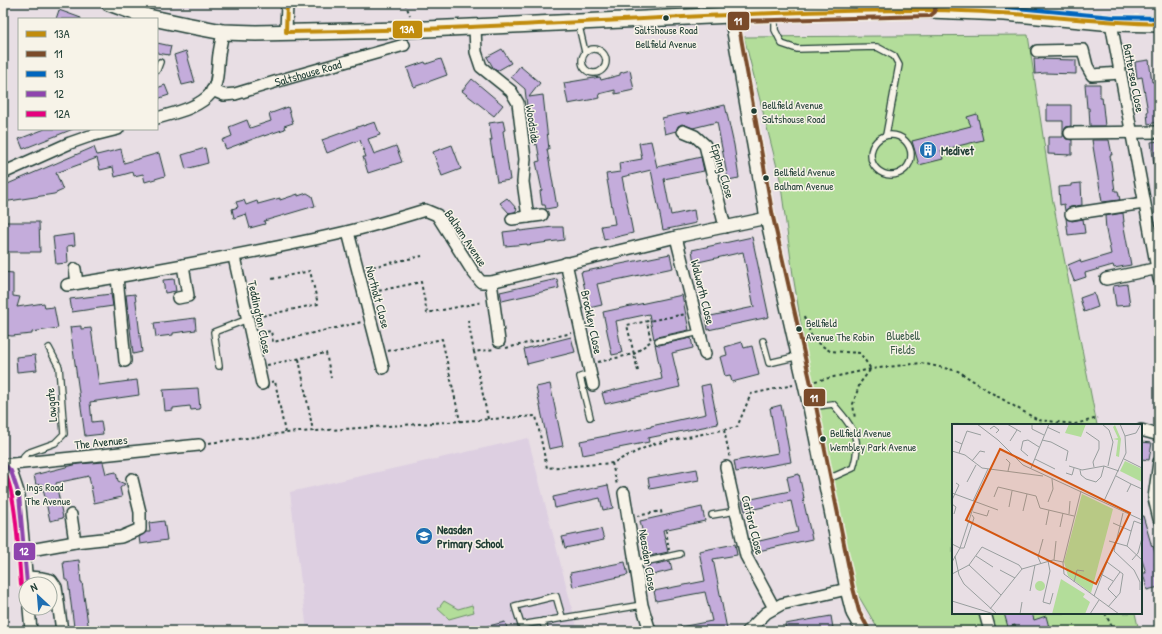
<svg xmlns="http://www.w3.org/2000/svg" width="1162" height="634" font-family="'Patrick Hand',sans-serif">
<rect width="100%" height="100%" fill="#e8dee4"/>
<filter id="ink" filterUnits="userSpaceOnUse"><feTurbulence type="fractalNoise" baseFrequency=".025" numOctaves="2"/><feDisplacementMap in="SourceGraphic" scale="8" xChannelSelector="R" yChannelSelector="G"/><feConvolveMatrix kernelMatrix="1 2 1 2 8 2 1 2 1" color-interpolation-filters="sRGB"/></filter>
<g filter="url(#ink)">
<path fill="#ddcfe1" d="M528,438L578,631H307L290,492Z"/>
<path fill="#b3dd9a" stroke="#698d67" d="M1028,35L1052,197L1097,425H953V613H1135L1139,631H881L878,629L855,590L826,449L808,367L793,275L780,179L744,37Z
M444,601L458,609L472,605L474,612L449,619L438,609Z"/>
<path fill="#c4acdb" stroke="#1f3d34" d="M59,10L81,18V19H56Z
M157,43L171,46L169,55L157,53Z
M502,49L511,63L497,71L494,69L487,57Z
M186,51L195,82L182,85L174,55Z
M441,59L447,75L414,87L407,68L425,62L426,64Z
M1034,59L1076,60V74L1045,73L1035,74Z
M1149,60L1152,82L1158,81L1159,122L1148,124L1147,112H1148L1142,77L1137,78L1135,62Z
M520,66L540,83L529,97L543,95L549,149H547L557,207L546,209L545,205H542L540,191L542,190L536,162L540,161L537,144L535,145L528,106H527L525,89L511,77Z
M630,70L634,90L615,94V90L599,94L600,98L568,104L564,83L600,77L601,80L620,75V73Z
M472,79L503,105L494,116L462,91Z
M1085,84H1100V97H1102L1105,126H1090L1089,108H1087Z
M165,85L169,95L157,99V88Z
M725,105L734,145L739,178L728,180L717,122L693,128L682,124L678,126L676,131L665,134L662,118L685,113L686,114Z
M1047,105H1071V126L1066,127L1063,133L1066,139L1072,140V155L1048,154V137H1063V121H1047Z
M288,107L293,123L284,126L285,129L264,136V135L226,149L222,140L232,136L229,127L247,120L250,128L271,121L269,114Z
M977,114L983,140L941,150L943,159L919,165L912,141L971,126L967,117Z
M503,121L505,130L503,131L510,180L497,182L490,140H492L489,123Z
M375,122L380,135L368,139L374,154L396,146L402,162L368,173L363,157H366L360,140L327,153L322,140L363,125V126Z
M45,129H73L23,149L19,139Z
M1092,140H1109L1112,155H1110L1115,191H1118L1120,200L1102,202Z
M651,141L657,167L701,157L704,171L664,179L671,215L694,210L696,223L663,230L651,170L622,177L633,233L604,240L601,226L615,224L606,174L620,172L619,163L642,159L639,143Z
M1159,141V165H1154L1151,142Z
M452,145L461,169L442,176L433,152Z
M94,147L97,155L121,149L124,163L159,153L165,176L145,182L143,174L134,176L133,172L115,177L113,167L100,170L97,158L56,173L63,190L54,194L3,202V186Z
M205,148L208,163L186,169L182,155Z
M1081,183L1082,205L1070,207L1065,211L1064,204L1060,205L1059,187L1071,186V184Z
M307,193L312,196L315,206L264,221L265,224L250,228L246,214L234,218L232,209L238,207L236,202L244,200L246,205L257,201L258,204L280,198V200L298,194V196Z
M507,198L517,209L515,212L509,213L500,203Z
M1123,213L1124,222H1123L1131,265L1114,268L1113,265L1085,273L1086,277L1074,281L1068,265L1080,260L1081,263L1111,254L1106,230L1105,216Z
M1066,218L1072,221L1083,219L1085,233L1068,235Z
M3,222H39L40,252H5Z
M553,227H563L564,240L527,245V244L505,246L503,232L520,230V231Z
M74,234L75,245L67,246L68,263L56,264L53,237Z
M752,237L769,317L708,330L706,317L754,307L743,252L694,263L692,250Z
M670,254L673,268L597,284L602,305L589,308L581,272Z
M3,272L13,273V296L20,297L17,307L44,303L45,308L54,307L58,328L32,332V334L12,336L3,335Z
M174,279L176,291L165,293L163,280Z
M557,279L559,288L502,301L500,292Z
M1127,284L1130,305L1116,306L1113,286Z
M1094,293L1098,307L1084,312L1080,298Z
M111,294L113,306L72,312L70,299Z
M135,294L142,352L133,354L126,295Z
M682,295L689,330L657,337L654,339L649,314L616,321L622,353L612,355L603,312Z
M195,318L196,330L173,333V335L156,337L154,323Z
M81,326V329L91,328L99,385L137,380L139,395L90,402L92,422L101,421L103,434L85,436L70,327Z
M571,337L575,352L527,364L524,349Z
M691,338L693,348L672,353L680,387L605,404L602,393L662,379L655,344L659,345Z
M742,342L744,348L752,346L759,375L732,382L730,375L725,376L720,357L727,355L725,347Z
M35,355L37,370L17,372L16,357Z
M550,384L563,446L549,449L536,387Z
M710,384L718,424L648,438L649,442L583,455L580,441L651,427V426L706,414L701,386Z
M198,388L200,409L191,410L190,406L173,408V410L165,411L163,390Z
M781,405L791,462L736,472L734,461L778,453L770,408Z
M1141,442L1152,443L1149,460L1141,459Z
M103,462L106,474L116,472L118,481L125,484L120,488L122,497L94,503L89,476L56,483L63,518L50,521L42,484L36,485L34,475L78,464Z
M697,469L699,480L650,489L648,478Z
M799,474L804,498L803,499L812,539L754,552L751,543L798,532L791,501L745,511L742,501L790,491L787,477Z
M608,485L613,508L603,510L600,498L555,508L553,497Z
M702,507L705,521L663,530L668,552L645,557L643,549L646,548L640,521Z
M1141,516H1143L1152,547L1153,546L1158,562L1155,563L1159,579V587L1147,590L1143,573H1146L1141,557Z
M164,521L167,540L140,544L139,537L146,532H150L149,523Z
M601,529L604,540L565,548L562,537Z
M735,544L737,555L713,559L727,629L718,631H680V627L712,621L705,592L656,601L654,591L705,581L699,551Z
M79,560L81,582H82L89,631H76V627H74L68,580H65L63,562Z
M670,561L672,570L649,576L647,566Z
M625,562L628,575L573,587L570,573Z
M1004,613H1032L1034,620L1046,616L1050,631H1022L1021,628L1016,629L1015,625L1008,627Z
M831,616L833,628L818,631H786L785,624Z
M505,622L508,631H481L480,628Z"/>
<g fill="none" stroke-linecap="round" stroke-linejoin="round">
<defs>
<path id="service" d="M775,15V30L782,44L797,49L877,47L894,56L899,65L886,135
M578,22L585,52
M582 61a12 12 0 1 1 24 0a12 12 0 1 1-24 0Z
M157,70L160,62
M871 155a20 20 0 1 1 40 0a20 20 0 1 1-40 0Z
M658,341L700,332
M763,341L769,363L799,356
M219,366L214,332L248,319
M810,407L833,404C852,426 863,438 853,468L835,476H824
M590,417L580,377L590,374
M23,463L24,456L27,453L55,443L64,434L59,367L49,348
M712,515L736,511
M635,564L680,554
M562,617L556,596L515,606L521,625L642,605
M543,621L545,631"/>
<g id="minor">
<path d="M1111,23L1159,279"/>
<path d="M475,27L476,52L481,67L511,91L518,103L525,159L523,182L528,217"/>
<path d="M286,32L287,3"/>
<path d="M1037,51L1083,50L1087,66L1092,75L1120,73"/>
<path id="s1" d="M212,90L224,95L235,94L288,78L404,45"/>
<path d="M157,118C174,113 199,108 211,93C219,83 217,66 219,54C220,46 222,39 223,32"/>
<path d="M683,131L695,136L705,145L725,227"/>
<path d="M1070,133L1159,132"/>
<path d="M3,173L70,143L90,136L118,129"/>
<path d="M1071,214L1144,203"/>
<path d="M512,219L542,215"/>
<path d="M348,232L383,368"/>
<path d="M676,237L705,354"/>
<path d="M234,257L262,384"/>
<path d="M566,263L593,385"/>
<path d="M75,269L77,283"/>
<path d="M1106,279L1159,268"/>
<path d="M491,282L499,341"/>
<path d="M67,285L117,277"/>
<path d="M178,298L188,296L183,265"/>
<path d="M125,361L117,277C194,263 270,250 346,232C373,226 399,218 425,210L437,215L473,272L481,282H491L676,237L767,218"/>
<path d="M1141,430L1159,435"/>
<path d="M1159,462L1154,498L1159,519"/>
<path d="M3,465L199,445"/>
<path d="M5,465L11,471L19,495L27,584"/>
<path d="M726,467L746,556L774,608"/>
<path d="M624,493L642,605L650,631"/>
<path d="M71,515L75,542"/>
<path d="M25,551L75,542L121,537L140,529V512L132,479"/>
<path d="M27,577L42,578L51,580L56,587L62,631"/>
<path d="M29,608L31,631"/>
<path d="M985,613L990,631"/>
<path d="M748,631L766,613L782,604L847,589"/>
</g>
<path id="tertiary" d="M731,15L767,218L810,407L847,589L853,613L863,631"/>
<path id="secondary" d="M109,3L148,17L186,25L223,32L256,33L404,30L731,15L929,10L1005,13L1113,23L1159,24"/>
</defs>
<use href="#service" stroke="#1f3d34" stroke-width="8"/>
<use href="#minor" stroke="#1f3d34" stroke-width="14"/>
<use href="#tertiary" stroke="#1f3d34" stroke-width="16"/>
<use href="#secondary" stroke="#1f3d34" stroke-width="18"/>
<path stroke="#1f3d34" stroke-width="2" stroke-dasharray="3 3" stroke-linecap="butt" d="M405,3L410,15
M367,268L422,256
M373,292L421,282L427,313L483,302
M257,317L318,304L310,271L272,279
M804,317L813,340L830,351L860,353L871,369L860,383L853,404L855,419
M468,320L474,352
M261,333L271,331L273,342L362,322
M506,348L572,333
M388,351L442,339L460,421
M299,359L313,431
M598,362L634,354L651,341L647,322
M267,365L326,353L331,378
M638,371L627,325L686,314
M815,381L871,369L921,363L958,371L995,395L1038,420L1075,424L1098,418
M271,382L275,381L285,433
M488,419L474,352L494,349
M724,430L730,458
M209,443L285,433L536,416L547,468L612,463L653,444L737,427L751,394L793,385
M612,463L617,485
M637,516L661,511L662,516
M666,530L669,550
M1105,613L1111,625V631
M1112,626L1115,631"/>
<use href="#service" stroke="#f7f3e8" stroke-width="5.5"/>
<use href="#minor" stroke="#f7f3e8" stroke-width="11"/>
<use href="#tertiary" stroke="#f7f3e8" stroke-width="13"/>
<use href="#secondary" stroke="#f7f3e8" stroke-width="15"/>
<defs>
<path id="bus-1" d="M287,3L286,32C347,31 409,30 470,27C622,21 775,10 927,10C1004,10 1081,22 1159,24"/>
<path id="bus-2" d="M868,628L859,611L853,588L816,406L773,217L738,21L930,16L935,12V3"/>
<path id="bus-3" d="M935,3V4L1006,7L1113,17L1159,18"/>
<path id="bus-4" d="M3,465H5L11,471L19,495L27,584"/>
<path id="bus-5" d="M3,471C16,485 19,562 21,585"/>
</defs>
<use href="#bus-1" stroke="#f7f3e8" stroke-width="7"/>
<use href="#bus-2" stroke="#f7f3e8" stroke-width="7"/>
<use href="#bus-3" stroke="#f7f3e8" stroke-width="7"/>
<use href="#bus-4" stroke="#f7f3e8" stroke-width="7"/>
<use href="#bus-5" stroke="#f7f3e8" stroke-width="7"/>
<use href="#bus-1" stroke="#c18c0d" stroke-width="4"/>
<use href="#bus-2" stroke="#7a4b2a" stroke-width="4"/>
<use href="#bus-3" stroke="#0065bd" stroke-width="4"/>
<use href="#bus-4" stroke="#8e44ad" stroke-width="4"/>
<use href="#bus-5" stroke="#e5007d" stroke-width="4"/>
</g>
</g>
<defs>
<symbol id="building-disc" viewBox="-11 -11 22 22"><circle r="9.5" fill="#1f6fb2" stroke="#f7f3e8"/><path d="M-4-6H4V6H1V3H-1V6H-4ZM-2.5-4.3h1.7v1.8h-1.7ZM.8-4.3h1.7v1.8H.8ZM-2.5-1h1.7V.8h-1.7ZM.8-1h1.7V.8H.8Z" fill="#fff"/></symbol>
<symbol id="school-disc" viewBox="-11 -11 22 22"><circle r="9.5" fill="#1f6fb2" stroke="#f7f3e8"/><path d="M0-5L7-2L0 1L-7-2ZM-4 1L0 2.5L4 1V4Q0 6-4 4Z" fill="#fff"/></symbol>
</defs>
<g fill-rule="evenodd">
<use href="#building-disc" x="918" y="140" width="20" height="20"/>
<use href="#school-disc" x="414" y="526" width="20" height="20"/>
</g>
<g fill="#1f3d34" stroke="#f7f3e8" stroke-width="1.5">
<circle cx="666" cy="18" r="3.5"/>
<circle cx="754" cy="111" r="3.5"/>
<circle cx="766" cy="178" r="3.5"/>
<circle cx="799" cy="329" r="3.5"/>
<circle cx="823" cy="439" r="3.5"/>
<circle cx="18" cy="493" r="3.5"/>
</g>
<g text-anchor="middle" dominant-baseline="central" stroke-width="3" stroke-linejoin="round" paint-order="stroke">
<g font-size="11" fill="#1f3d34" stroke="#f7f3e8" text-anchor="start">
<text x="666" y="30" text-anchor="middle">Saltshouse Road<tspan x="666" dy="14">Bellfield Avenue</tspan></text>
<text x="762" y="105">Bellfield Avenue<tspan x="762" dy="14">Saltshouse Road</tspan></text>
<text x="774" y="172">Bellfield Avenue<tspan x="774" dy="14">Balham Avenue</tspan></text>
<text x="806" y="323">Bellfield<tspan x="806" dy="14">Avenue The Robin</tspan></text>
<text x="830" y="433">Bellfield Avenue<tspan x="830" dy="14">Wembley Park Avenue</tspan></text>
<text x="26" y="487">Ings Road<tspan x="26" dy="14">The Avenue</tspan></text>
</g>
<g font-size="12" fill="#1f3d34" stroke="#f7f3e8">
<text stroke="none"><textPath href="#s1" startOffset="100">Saltshouse Road</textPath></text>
<text transform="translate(1134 78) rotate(79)">Battersea Close</text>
<text transform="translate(533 124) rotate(81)">Woodside</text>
<text transform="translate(723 171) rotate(74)">Epping Close</text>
<text transform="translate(466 238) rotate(56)">Balham Avenue</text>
<text transform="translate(703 292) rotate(76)">Walworth Close</text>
<text transform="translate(378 297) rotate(75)">Northolt Close</text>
<text transform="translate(260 317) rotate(78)">Teddington Close</text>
<text transform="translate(592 322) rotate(78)">Brockley Close</text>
<text transform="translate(51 405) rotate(-95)">Lowgate</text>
<text transform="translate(101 442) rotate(-6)">The Avenues</text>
<text transform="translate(753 525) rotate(76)">Catford Close</text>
<text transform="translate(648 560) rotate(81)">Neasden Close</text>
</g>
<g font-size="12" font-weight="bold" fill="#1f3d34" stroke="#f7f3e8" text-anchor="start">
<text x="941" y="150">Medivet</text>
<text x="437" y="529">Neasden<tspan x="437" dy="14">Primary School</tspan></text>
</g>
<g font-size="12" fill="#3d5d48" stroke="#f7f3e8">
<text x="903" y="335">Bluebell<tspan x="903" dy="14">Fields</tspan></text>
</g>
</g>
<g transform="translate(952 424)">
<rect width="190" height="190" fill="#e8dee4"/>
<path d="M117,0H134L129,13L113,9ZM163,1L169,15L167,33L164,32L166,16L161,15L166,14L161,3ZM173,37L190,45V58L168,47ZM130,70L161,85L139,169L116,152L112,138ZM109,155L133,170L131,173L138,178L133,190H100ZM83 162a5 5 0 1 1 10 0a5 5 0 1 1-10 0Z" fill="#b3dd9a"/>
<path fill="none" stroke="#989e9e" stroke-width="1" d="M25,0L46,16L71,41L190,96M55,0L69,8M80,0V5L92,11M150,0L157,6L161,18L156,42M95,3L108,9M38,5L42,2L47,6L44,9M134,8L147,17V25L141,38L142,43M173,12L184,9L189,0M90,16L99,18L116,27L114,37M3,17L10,20L7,29M58,17L65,6M10,20L15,7L29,11M0,27L13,31L30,44L91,52M76,32L69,26L71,17L76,16L87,23M54,35L58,39L56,47M83,35L103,45M172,35L190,44M20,37L28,27L33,28M117,42L130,46L152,42L167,47M79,44L97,0M128,46L129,51L134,55L144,58L149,53L152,42M114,49L120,51L122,44M164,52L179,60L175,68M15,58L24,41M179,60L190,65M129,67L111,139L112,150L167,190M0,69L46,86M42,73L46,63L84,72L88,84L122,92M0,76L7,61L4,59M21,77L36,45M152,77L174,29L173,12L168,0M96,78L101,65L100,55M0,80L4,83L2,90M57,83L60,67M71,87L75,70M21,88L35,92L37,86M171,89L162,127L182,146L188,158V166M117,90L118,77M161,99L179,107M94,101L97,86M108,103L111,89M157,117L175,122L190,136M0,120L8,124H12L22,94L20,91M175,122L182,97L190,100M3,132L7,151L12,160L45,190M24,132L41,143M102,136L104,117M180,136L186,129L190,114M96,137L98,147L91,178L98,180L101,169M0,138L8,124L23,78M89,140L86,133L91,115M17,141L49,171M48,146L63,154M0,150L17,141L30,123L67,141L70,145M149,150L161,157M122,158L125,146L132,147M78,167L83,141M142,172L155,138L171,150L168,169L156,183M165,174L156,165L168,148M0,177L42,190M38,185L70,145L101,136L111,138M68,190L70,178M138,190L147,176"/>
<path fill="#d45610" fill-opacity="0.15" stroke="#d45610" stroke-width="2" d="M48,25L178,89L144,160L14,96Z"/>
<rect width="190" height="190" fill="none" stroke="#1f3d34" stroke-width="2"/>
</g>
<g stroke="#f7f3e8" stroke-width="1.5">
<rect x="727" y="11" width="23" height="20" rx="4" fill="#7a4b2a"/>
<rect x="392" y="20" width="31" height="19" rx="4" fill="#c18c0d"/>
<rect x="803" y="388" width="23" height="19" rx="4" fill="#7a4b2a"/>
<rect x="13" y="542" width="23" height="19" rx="4" fill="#8e44ad"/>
</g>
<g font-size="11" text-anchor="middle" font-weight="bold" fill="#fff">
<text x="738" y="25">11</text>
<text x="407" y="33">13A</text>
<text x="814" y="402">11</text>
<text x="24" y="555">12</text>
</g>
<rect width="1162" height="634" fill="none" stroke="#f7f3e8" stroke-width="16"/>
<rect x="8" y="8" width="1146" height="618" fill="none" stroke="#1f3d34" stroke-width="1.5" filter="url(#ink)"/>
<rect x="18" y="18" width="140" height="112" fill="#f7f3e8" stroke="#a1aaa0"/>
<rect x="26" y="31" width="20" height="6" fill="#c18c0d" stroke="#a1aaa0"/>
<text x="54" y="38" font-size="12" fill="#1f3d34">13A</text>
<rect x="26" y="51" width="20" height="6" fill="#7a4b2a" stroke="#a1aaa0"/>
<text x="54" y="58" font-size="12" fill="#1f3d34">11</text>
<rect x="26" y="71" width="20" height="6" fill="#0065bd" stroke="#a1aaa0"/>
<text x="54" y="78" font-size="12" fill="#1f3d34">13</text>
<rect x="26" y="91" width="20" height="6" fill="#8e44ad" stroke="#a1aaa0"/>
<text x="54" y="98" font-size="12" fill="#1f3d34">12</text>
<rect x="26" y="111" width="20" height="6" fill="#e5007d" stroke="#a1aaa0"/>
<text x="54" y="118" font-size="12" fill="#1f3d34">12A</text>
<g transform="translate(38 596) rotate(334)"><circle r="19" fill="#f7f3e8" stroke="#a1aaa0"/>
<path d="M0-3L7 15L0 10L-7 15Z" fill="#1f6fb2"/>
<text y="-6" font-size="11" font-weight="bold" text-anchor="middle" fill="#1f3d34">N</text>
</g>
</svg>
